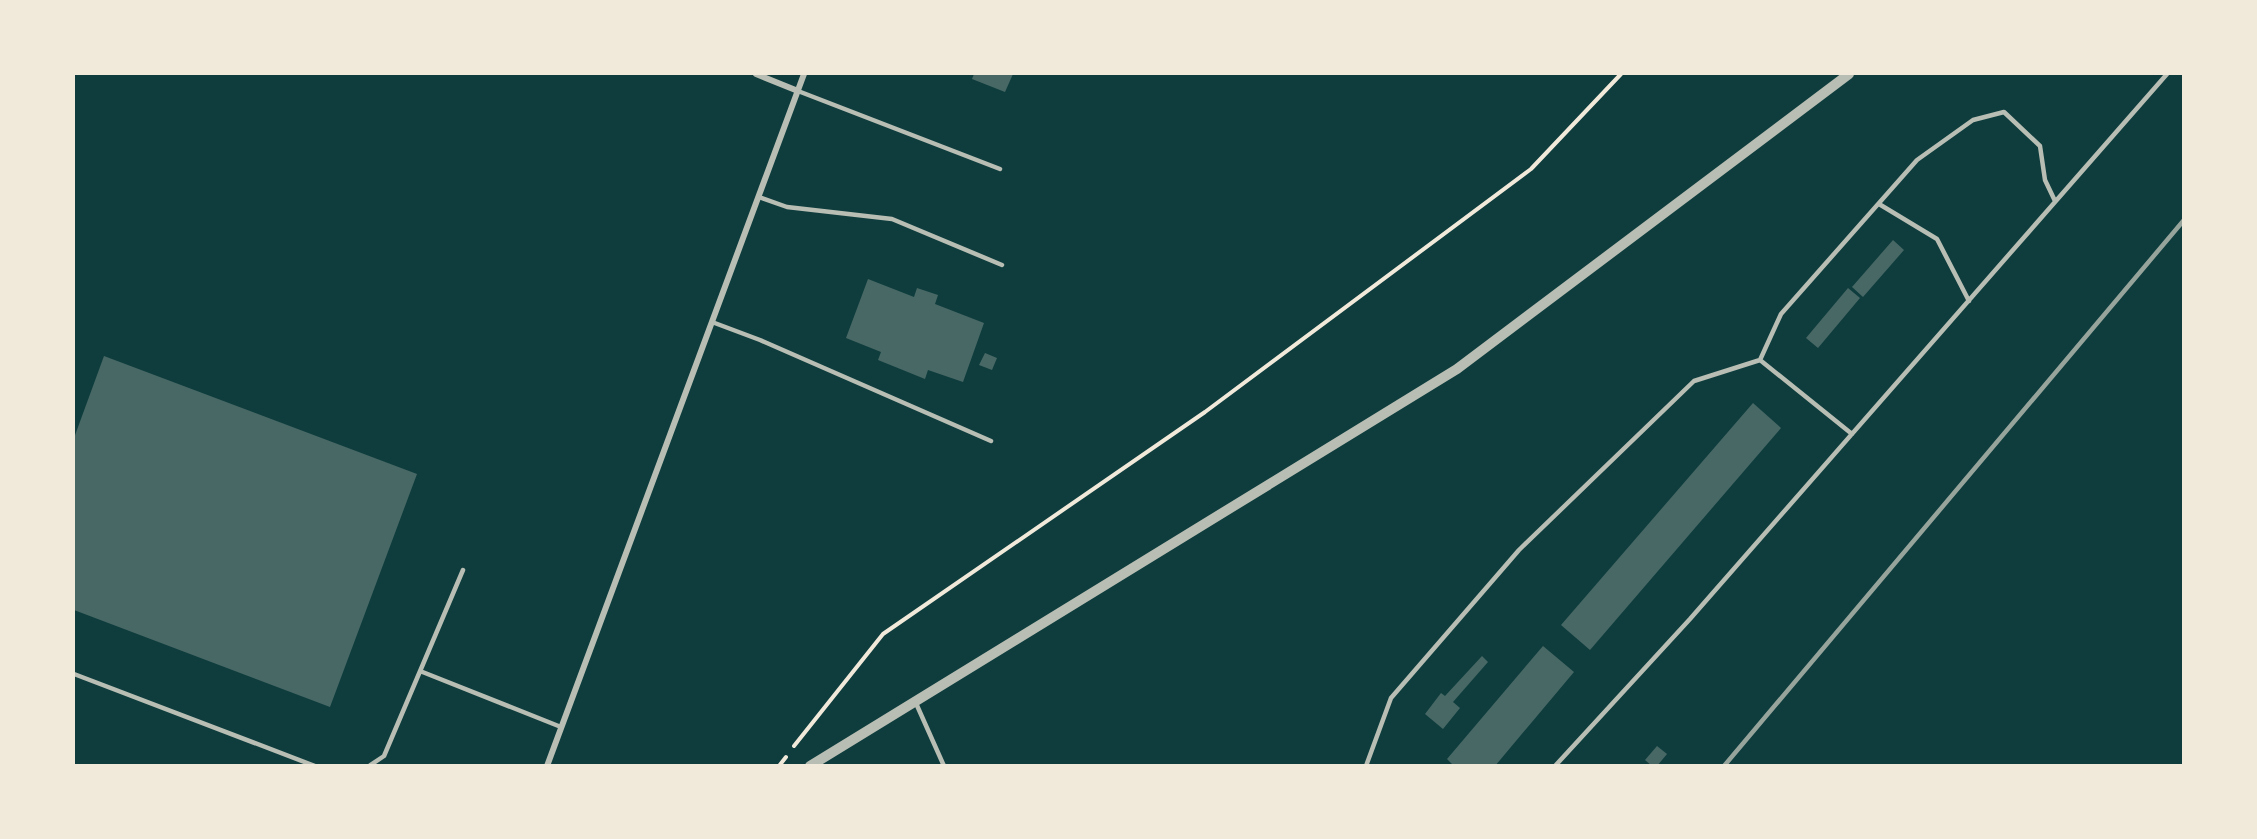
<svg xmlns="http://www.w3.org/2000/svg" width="2257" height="839" font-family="'Noto Sans',sans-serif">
<rect width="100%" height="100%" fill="#0f3d3e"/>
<path fill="#486865" d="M974,74H1013L1005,92L972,79Z
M1893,240L1904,250L1863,297L1852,287Z
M868,279L914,297L917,288L938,295L935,304L984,323L963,382L928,370L925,379L878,360L881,352L846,338Z
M1848,288L1860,298L1818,348L1806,338Z
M985,353L997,358L992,370L979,365Z
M104,356L417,474L330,707L74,610V438Z
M1753,403L1781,428L1590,650L1561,625Z
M1543,646L1574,672L1495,766H1454L1447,759Z
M1482,656L1488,662L1453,702L1460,708L1443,729L1425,714L1441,693L1445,696Z
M1657,746L1667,754L1657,766H1652L1645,760Z"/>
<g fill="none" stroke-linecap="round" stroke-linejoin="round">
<path stroke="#f1e9da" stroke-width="4" d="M794,746L883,634L1205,412L1531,169L1621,74
M779,766L786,757"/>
<path stroke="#b8beb3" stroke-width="4.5" d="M798,91L1000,169
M759,197L787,207L892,219L1002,265
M1879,204L1937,239L1969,301
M712,322L760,340L991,441
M1760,360L1781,314L1917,160L1973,120L2004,112L2040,146L2045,180L2055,201
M420,671L561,727
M74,674L315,766
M915,701L944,766
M369,766L384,756L463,570
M1366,766L1391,698L1519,550L1694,381L1760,360L1852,434
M1555,766L1690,619L2167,74"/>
<path stroke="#b8beb3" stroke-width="6" d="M756,74L798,91
M547,766L804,74"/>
<path stroke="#b8beb3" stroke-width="10" d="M810,766L1457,369L1849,74"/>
<path stroke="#97a49c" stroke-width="4.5" d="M1724,766L2184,220"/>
</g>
<rect width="2257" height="839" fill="none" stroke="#f1e9da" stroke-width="150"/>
</svg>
